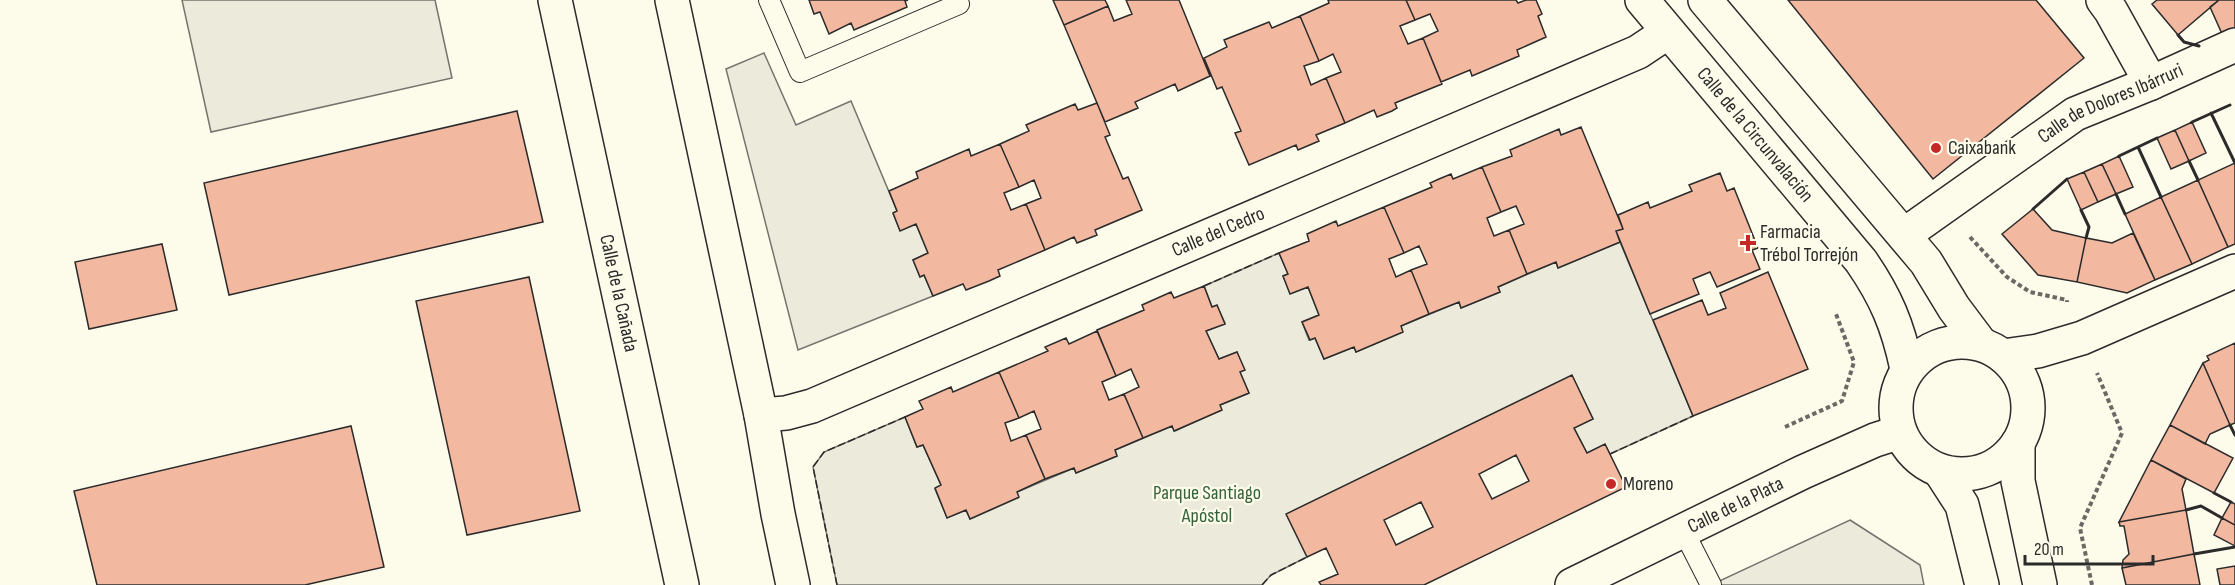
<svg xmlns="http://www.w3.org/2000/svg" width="2235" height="585" font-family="'Sofia Sans Condensed',sans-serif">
<rect width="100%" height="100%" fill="#fdfbea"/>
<path fill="#ecebdb" stroke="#74746e" stroke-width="1.5" d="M182,0H435L452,78L211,132Z
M764,53L796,125L851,101L897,211L893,213L900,230L916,224L928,253L913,260L920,277L924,275L933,296L798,350L726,69Z
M1620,242L1693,416L1610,454L1605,445L1587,453L1574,428L1593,419L1572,376L1307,557L1271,575L1262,585H837L813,467L824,452L905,417L917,447L923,445L941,485L935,489L947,517L966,510L970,519L1018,498L1017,492L1074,468L1076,473L1117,456L1115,450L1172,426L1175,431L1221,410L1220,405L1249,393L1240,372L1237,352L1219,359L1206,331L1225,323L1217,306L1212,307L1204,286L1279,253L1288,274L1283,276L1290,293L1308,287L1319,315L1302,322L1309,340L1315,338L1324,359L1354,347L1356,352L1402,332L1401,326L1459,302L1461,308L1500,292L1498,287L1556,262L1558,268Z
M1850,520L1920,565L1924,585H1711Z"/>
<path fill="#f2b8a0" stroke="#2b2b2b" stroke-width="1.5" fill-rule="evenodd" d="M809,0H908L905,1L907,7L854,30L851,23L829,34L820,12L814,14Z
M1053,0H1105L1108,6L1064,25Z
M1126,0H1179L1210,76L1178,91L1175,84L1135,102L1138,108L1105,122L1064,25L1108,6L1114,21L1132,14Z
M1328,0H1406L1415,20L1400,26L1408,44L1423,38L1442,84L1395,103L1397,108L1392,111L1377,117L1374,110L1345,123L1326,78L1341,72L1333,54L1319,61L1300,16L1329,3Z
M1406,0H1516L1518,3L1526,0H1536L1542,14L1538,16L1546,37L1517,50L1519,56L1472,76L1470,70L1441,82L1423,38L1438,31L1430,14L1415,20Z
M1788,0H2036L2084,58L1933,179Z
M2157,0H2219L2178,35L2152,4Z
M2219,0H2235V31L2223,36L2210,7Z
M1300,16L1319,61L1304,66L1311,85L1326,78L1345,123L1316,135L1319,141L1298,150L1296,145L1249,165L1235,133L1241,131L1222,87L1217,89L1204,58L1227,47L1224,40L1269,22L1272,28Z
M1097,103L1110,135L1105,137L1123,179L1128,177L1142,210L1095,230L1097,235L1077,243L1074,237L1045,250L1026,204L1041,198L1034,180L1019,187L1000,144L1029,131L1026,125L1075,104L1078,110Z
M517,111L543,222L229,295L204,183Z
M2192,122L2206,153L2189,161L2175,130Z
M1581,127L1623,229L1616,231L1620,242L1558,268L1556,262L1527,274L1509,230L1524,224L1516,206L1501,212L1482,167L1512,156L1510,150L1559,129L1561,135Z
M2175,130L2189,161L2171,169L2157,138Z
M1000,144L1019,187L1004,193L1011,210L1026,204L1045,250L998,270L1000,276L989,281L966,290L963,284L933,296L924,275L920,277L913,260L928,253L916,224L900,231L893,213L897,211L889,191L918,178L916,172L969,149L971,156Z
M2119,156L2133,187L2116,194L2102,164Z
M2235,163V244L2228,247L2198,180Z
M2102,164L2116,194L2098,202L2084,172Z
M1482,167L1501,212L1487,218L1494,236L1509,230L1527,274L1498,287L1500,292L1461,308L1459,302L1429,314L1411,270L1427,264L1419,246L1404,253L1384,207L1432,187L1430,183L1439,179L1451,174L1453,179Z
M2084,172L2098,202L2081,210L2067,179Z
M1720,173L1727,191L1734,188L1758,248L1752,250L1760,269L1717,287L1710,272L1693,279L1699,294L1650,314L1616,231L1623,229L1618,215L1648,202L1650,208L1692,191L1689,185Z
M2198,180L2228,247L2192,264L2161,197Z
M2161,197L2192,264L2155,280L2125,214Z
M1384,207L1404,253L1389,259L1396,277L1411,270L1429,314L1401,326L1403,332L1356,352L1354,347L1324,359L1315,338L1310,340L1302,322L1319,315L1308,287L1290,294L1283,276L1288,274L1279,253L1309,241L1307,234L1336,221L1338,226Z
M2033,209L2052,230L2086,238L2077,282L2038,275L2002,234Z
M2133,233L2155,280L2127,293L2077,282L2086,238L2112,243Z
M162,244L177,310L89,329L75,262Z
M1768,272L1808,369L1693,416L1653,320L1702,300L1708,315L1726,308L1720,293Z
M529,277L580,511L467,535L416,301Z
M1204,286L1212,307L1217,305L1225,324L1206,331L1219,359L1237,352L1245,370L1240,372L1249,393L1220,405L1222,410L1174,431L1172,426L1143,438L1124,394L1139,387L1131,369L1116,376L1097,330L1144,310L1142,305L1171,292L1174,298Z
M1097,331L1116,376L1102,382L1109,400L1124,394L1143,438L1115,450L1117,456L1076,473L1074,468L1045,479L1026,435L1041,429L1034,411L1019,418L999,372L1048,351L1045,347L1066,338L1069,344Z
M2235,343V423L2230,425L2203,363L2209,360L2207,356Z
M2203,363L2230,425L2210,434L2205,444L2170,425Z
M999,372L1019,418L1005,423L1011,441L1026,435L1045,479L1017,492L1019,497L970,519L966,510L947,518L935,488L941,485L923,445L917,447L905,417L923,409L919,401L951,387L953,392Z
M1572,375L1593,419L1574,428L1587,453L1605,444L1626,487L1424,585H1321L1319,582L1338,574L1326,548L1307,557L1286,514ZM1516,455L1529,481L1492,499L1479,474ZM1421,502L1433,527L1396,545L1384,520Z
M2170,425L2233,458L2214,493L2151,460Z
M351,426L384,567L305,585H97L74,491Z
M2151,460L2186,479L2182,489L2186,510L2119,522Z
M2231,502L2235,504V525L2222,518Z
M2186,510L2194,554L2122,568L2123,560L2129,554L2124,526H2120L2119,522Z
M2222,518L2235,525V546L2214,535Z
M2194,554L2200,585H2126L2122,568Z
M2235,566V585H2220L2217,569Z"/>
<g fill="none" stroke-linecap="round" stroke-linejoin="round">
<defs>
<path id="lane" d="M769,0L800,72L959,4
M1684,532L1711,585"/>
<g id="street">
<path id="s1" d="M555,0L682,585"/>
<path d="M672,0L761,415L778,514L793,585"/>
<path d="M2103,0L2111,11L2151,83"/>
<path id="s2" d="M1904,235L2075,114L2151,83L2235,45"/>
<path d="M2003,356L2038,351L2082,338L2235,271"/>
<path id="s3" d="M761,415L786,413L812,406L1638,52L1668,32"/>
<path id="s4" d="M1572,585L1803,472L1875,440L1900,432"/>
</g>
<g id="secondary">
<path id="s5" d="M1642,0L1861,261C1886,297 1898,326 1907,369"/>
<path d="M1705,0L1926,262L1954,308L1981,344"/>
<circle cx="1962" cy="408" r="66"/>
<path d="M2018,443V481L2040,585"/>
<path d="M1940,471L1962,505L1982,585"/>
</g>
</defs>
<use href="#lane" stroke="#2b2b2b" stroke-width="22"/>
<use href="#street" stroke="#2b2b2b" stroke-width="36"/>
<use href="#secondary" stroke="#2b2b2b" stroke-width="36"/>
<path stroke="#6a6964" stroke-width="4" stroke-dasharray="4.5 3" stroke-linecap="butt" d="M1970,237L2007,277L2030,292L2067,300V302
M1785,427L1842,401L1854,362L1836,314
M2092,585L2080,528L2122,433L2097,373"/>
<use href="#lane" stroke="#fdfbea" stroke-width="20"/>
<use href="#street" stroke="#fdfbea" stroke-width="33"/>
<use href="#secondary" stroke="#fdfbea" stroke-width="33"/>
<path stroke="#2b2b2b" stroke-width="1.5" stroke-dasharray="8 3" stroke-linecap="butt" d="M1204,286L1279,253
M1610,454L1693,416
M837,585L813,467L824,452L905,417
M1262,585L1271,575L1307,557"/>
<path stroke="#2b2b2b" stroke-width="3" d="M2178,35L2184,42L2199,46
M2211,113L2235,163
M2192,122L2230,105
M2138,147L2161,197
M2119,156L2157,138
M2189,161L2198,180
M2116,194L2125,214
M2033,209L2067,179
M2081,210L2089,227L2086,238
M2230,425L2235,435
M2214,493L2231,502
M2186,510L2201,506L2222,518
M2194,554L2235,547"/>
</g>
<g fill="#c62828" stroke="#fdfbea" stroke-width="2">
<circle cx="1936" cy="148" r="6"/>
<path d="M1745 234h6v6h6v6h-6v6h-6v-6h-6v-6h6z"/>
<circle cx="1611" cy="484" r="6"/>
</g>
<g text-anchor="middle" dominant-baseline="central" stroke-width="4.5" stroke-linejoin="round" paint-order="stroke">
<g font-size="20" fill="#2b2b2b" stroke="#fdfbea">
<text stroke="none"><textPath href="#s2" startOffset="246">Calle de Dolores Ibárruri</textPath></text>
<text stroke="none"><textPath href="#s5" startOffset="176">Calle de la Circunvalación</textPath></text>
<text stroke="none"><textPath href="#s3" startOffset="494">Calle del Cedro</textPath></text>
<text stroke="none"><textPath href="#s1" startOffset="300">Calle de la Cañada</textPath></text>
<text stroke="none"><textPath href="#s4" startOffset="182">Calle de la Plata</textPath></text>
</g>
<g font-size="20" fill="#2b2b2b" stroke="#fdfbea" text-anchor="start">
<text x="1948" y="148">Caixabank</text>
<text x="1760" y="232">Farmacia<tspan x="1760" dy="23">Trébol Torrejón</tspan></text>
<text x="1623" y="484">Moreno</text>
</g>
<g font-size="20" fill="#34623c" stroke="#fdfbea">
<text x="1207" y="493">Parque Santiago<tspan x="1207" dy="23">Apóstol</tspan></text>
</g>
</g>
<path d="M2025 555v9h128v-9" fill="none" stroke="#2b2b2b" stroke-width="3"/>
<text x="2034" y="555" font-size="18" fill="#2b2b2b" stroke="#fdfbea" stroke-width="4.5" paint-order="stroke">20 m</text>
</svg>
